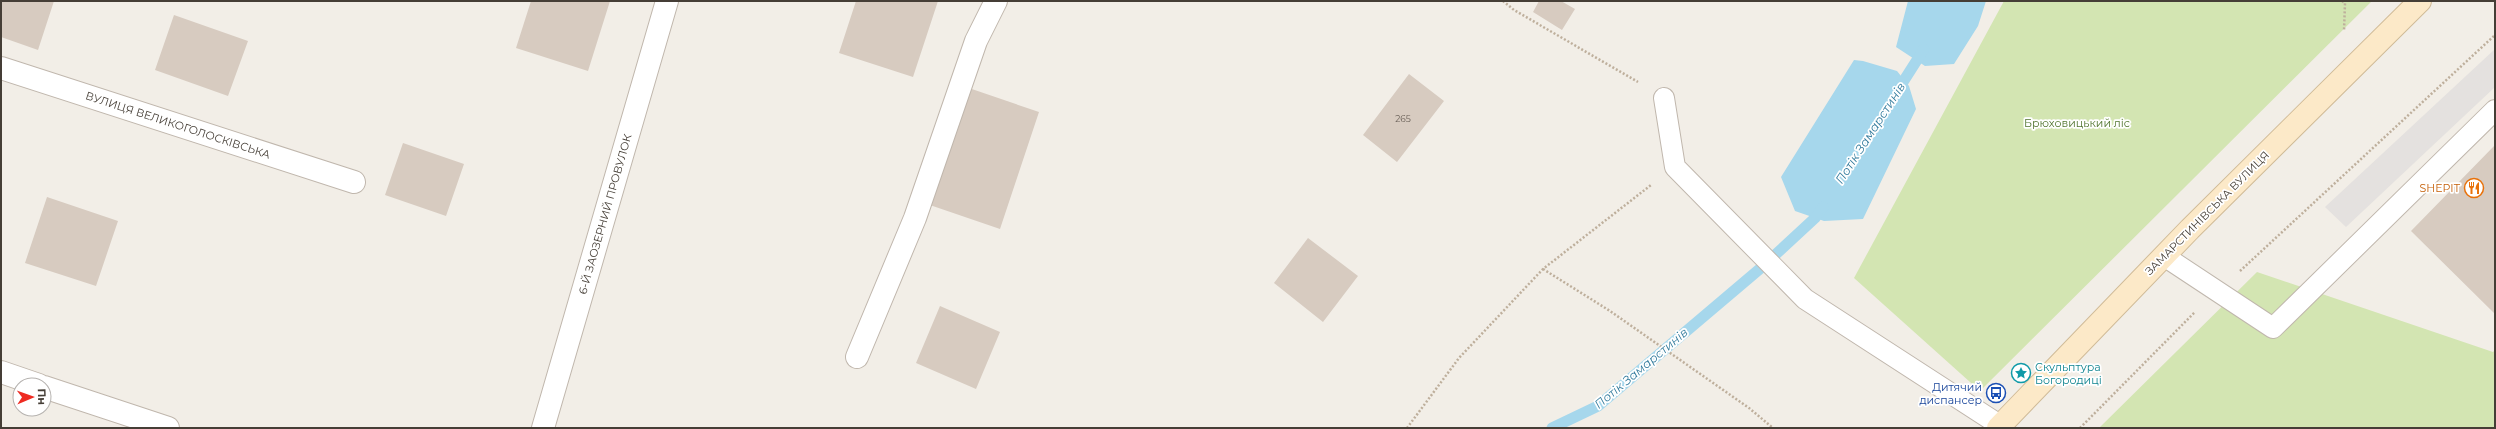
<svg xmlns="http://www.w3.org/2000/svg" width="2496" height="429" font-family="Montserrat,sans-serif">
<rect width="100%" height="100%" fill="#f2eee7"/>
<path fill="#d3e5b2" d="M2004,1H2372L1980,391L1854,278Z
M2257,272L2493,352L2495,350V428H2099Z"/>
<path fill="#e4e1df" d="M2495,49V87L2346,227L2325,207Z"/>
<path fill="#a6d7ec" d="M1908,1H1986L1978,26L1954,64L1925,66L1896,47Z
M1854,60L1863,61L1897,71L1909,86L1916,109L1863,219L1824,221L1795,211L1781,177Z"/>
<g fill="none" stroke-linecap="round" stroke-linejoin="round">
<path stroke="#a6d7ec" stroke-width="11" d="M1896,93L1924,49
M1775,255L1815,218L1823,207
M1552,428L1598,406L1762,267"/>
</g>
<path fill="#d7cbc0" d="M1,1H54L38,50L1,37Z
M531,1H610L588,71L516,48Z
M856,1H938L913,77L839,53Z
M1539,1H1561L1575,9L1562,30L1533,12Z
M174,15L248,41L228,96L155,70Z
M1409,74L1444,101L1397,162L1363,135Z
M963,86L1039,112L1000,229L924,203Z
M403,143L464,164L446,216L385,195Z
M2495,145V314L2411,231Z
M47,197L118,221L96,286L25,263Z
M1308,238L1358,276L1323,322L1274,283Z
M940,306L1000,332L976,389L916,363Z"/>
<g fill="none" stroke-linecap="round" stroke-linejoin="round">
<defs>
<path id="lane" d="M1664,98L1675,167L1805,299L2001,426
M2164,256L2273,328L2495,110"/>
<path id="street" d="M1,68L354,182
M857,357L915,218L976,41L996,1
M1,372L39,385
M44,387L168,428
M543,428L667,1"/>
<path id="secondary" d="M1998,428L2190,229L2420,1"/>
</defs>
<use href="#lane" stroke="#c0b7ad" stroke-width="22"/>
<use href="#street" stroke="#c0b7ad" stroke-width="24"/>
<use href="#secondary" stroke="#d0bb98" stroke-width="24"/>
<path stroke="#beaf9c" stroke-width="2.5" stroke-dasharray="2 2" stroke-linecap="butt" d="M1503,1L1514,10L1638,82
M2342,1L2345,3L2344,31
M1543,269L1610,311L1749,408L1773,428
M2240,271L2495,35
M1407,428L1459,358L1543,269L1651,185
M2080,428L2195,312"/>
<use href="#lane" stroke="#fff" stroke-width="20"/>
<use href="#street" stroke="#fff" stroke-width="22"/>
<use href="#secondary" stroke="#fce9c8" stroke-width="22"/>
</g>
<defs>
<symbol id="restaurant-ring" viewBox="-11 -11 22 22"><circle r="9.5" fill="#fff" stroke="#e8710a" stroke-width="1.5"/><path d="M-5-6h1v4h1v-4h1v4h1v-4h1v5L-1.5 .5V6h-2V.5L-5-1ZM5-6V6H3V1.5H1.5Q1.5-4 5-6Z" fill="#e8710a"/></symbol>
<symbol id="sight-ring" viewBox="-11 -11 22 22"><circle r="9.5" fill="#fff" stroke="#0f9aa8" stroke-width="1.5"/><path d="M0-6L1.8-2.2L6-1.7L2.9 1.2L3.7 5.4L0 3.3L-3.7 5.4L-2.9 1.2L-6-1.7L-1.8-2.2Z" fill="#0f9aa8"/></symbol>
<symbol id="bus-ring" viewBox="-11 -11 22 22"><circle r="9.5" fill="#fff" stroke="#1a4fb4" stroke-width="1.5"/><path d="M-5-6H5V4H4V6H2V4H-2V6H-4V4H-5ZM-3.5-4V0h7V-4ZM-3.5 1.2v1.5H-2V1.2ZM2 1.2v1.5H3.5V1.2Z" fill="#1a4fb4"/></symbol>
</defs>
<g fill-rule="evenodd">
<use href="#restaurant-ring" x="2463" y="177" width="22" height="22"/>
<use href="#sight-ring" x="2010" y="362" width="22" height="22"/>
<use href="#bus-ring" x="1985" y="382" width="22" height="22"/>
</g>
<g text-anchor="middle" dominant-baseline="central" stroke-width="3.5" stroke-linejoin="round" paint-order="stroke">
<g font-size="9" fill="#6a6158">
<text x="1403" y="118">265</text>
</g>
<g font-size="11" fill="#4f742d" stroke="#fff">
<text x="2077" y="123">Брюховицький ліс</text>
</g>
<g font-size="11" fill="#453e36" stroke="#fff">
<text transform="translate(178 125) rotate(18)">ВУЛИЦЯ ВЕЛИКОГОЛОСКІВСЬКА</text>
<text transform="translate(2207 213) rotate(-45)">ЗАМАРСТИНІВСЬКА ВУЛИЦЯ</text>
<text transform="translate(605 214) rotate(-74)">6-Й ЗАОЗЕРНИЙ ПРОВУЛОК</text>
</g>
<g font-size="11" fill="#c56008" stroke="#fff" text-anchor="end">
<text x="2460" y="188">SHEPIT</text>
</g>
<g font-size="11" fill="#0d838f" stroke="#fff" text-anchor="start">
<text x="2035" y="367">Скульптура<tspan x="2035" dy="13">Богородиці</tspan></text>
</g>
<g font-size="11" fill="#164399" stroke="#fff" text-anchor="end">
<text x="1982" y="387">Дитячий<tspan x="1982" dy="13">диспансер</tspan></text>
</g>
<g font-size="12" font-style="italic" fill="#317a9c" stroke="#fff">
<text transform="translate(1870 133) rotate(-57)">Потік Замарстинів</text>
<text transform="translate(1641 368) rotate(-40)">Потік Замарстинів</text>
</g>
</g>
<rect width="2496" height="429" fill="none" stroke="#453e36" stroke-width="4"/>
<g transform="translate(32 397) rotate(88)"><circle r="19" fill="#ffffff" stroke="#b5b2af"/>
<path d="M0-3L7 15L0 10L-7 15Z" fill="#ee2b22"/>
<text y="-6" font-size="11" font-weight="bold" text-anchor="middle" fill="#453e36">Пн</text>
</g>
</svg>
